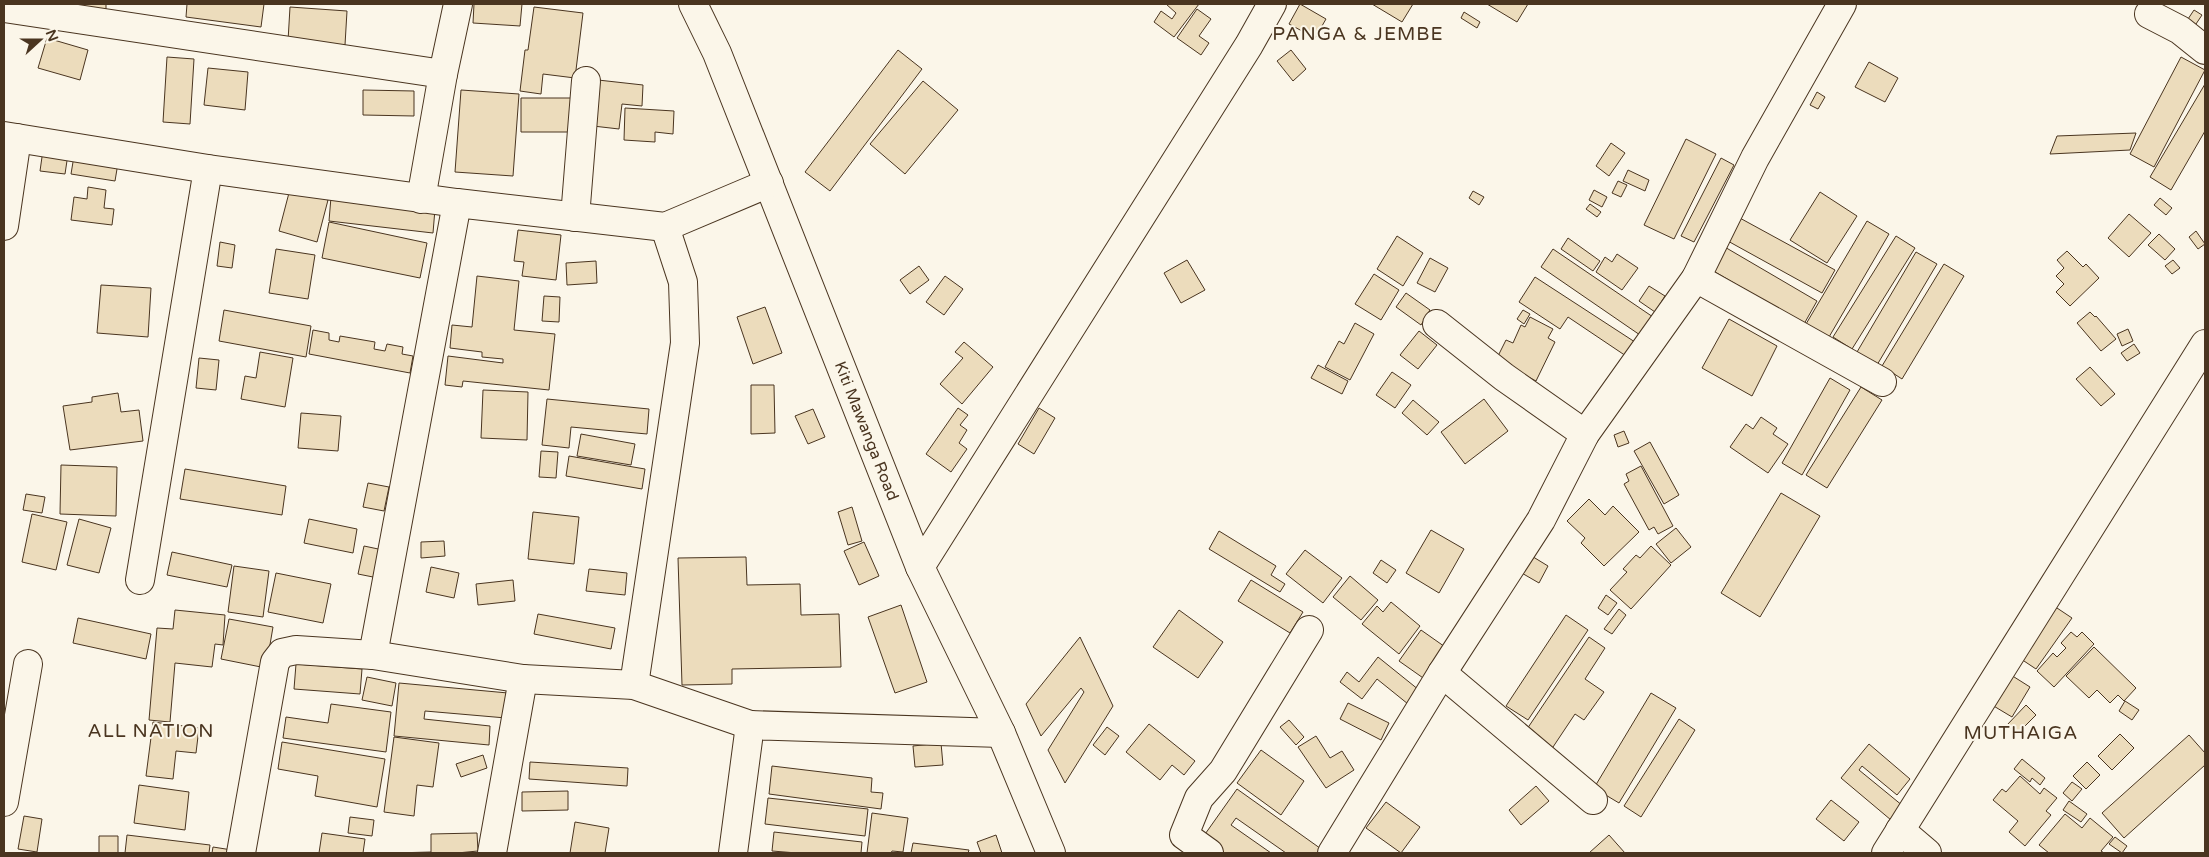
<svg xmlns="http://www.w3.org/2000/svg" width="2209" height="857" font-family="'Varela Round',sans-serif">
<rect width="100%" height="100%" fill="#fbf6e9"/>
<path fill="#ecdcbc" stroke="#4a3520" d="M75,4H106V9L75,8Z
M187,4H264L261,27L186,17Z
M474,4H522L520,26L473,23Z
M1166,4H1199L1174,37L1154,22L1161,11L1172,19L1176,13Z
M1300,4L1326,19L1315,38L1289,24Z
M1372,4H1413L1402,22Z
M1487,4H1528L1517,22Z
M290,7L347,11L345,45L288,41Z
M534,7L583,13L575,78L543,74L541,94L520,91L525,50H528Z
M1197,9L1211,19L1199,36L1209,43L1201,55L1177,38Z
M2194,10L2202,15L2194,27L2186,22Z
M1464,12L1480,22L1477,28L1461,18Z
M47,38L88,50L80,80L38,68Z
M898,50L922,69L830,191L805,172Z
M1291,50L1306,69L1293,81L1277,61Z
M167,57L194,59L190,124L163,122Z
M2181,57L2205,70L2154,167L2130,154Z
M1869,62L1898,78L1885,102L1855,87Z
M208,68L248,72L245,110L204,105Z
M598,80L643,85L642,106L622,104L619,129L593,126Z
M923,81L958,110L905,174L870,144Z
M2205,84V131L2171,190L2150,177Z
M363,90L414,91V116L363,115Z
M461,90L519,94L513,176L455,172Z
M1817,92L1825,97L1818,109L1810,105Z
M521,98H572V132H521Z
M625,108L674,111L673,134L655,132V142L624,140Z
M2136,133L2130,150L2050,154L2057,136Z
M1686,139L1716,154L1674,239L1644,225Z
M1611,143L1625,153L1609,176L1596,166Z
M43,150L68,154L65,174L40,171Z
M74,156L118,163L115,181L71,174Z
M1721,158L1734,165L1694,242L1681,236Z
M1628,170L1649,180L1645,191L1623,181Z
M1618,181L1627,185L1621,197L1612,193Z
M88,187L106,190L104,208L114,209L112,225L71,220L74,197L87,199Z
M290,189L328,200L317,242L279,231Z
M1594,190L1607,197L1602,207L1589,200Z
M1473,191L1484,197L1479,205L1469,198Z
M1820,192L1857,216L1827,263L1790,240Z
M331,197L435,209L433,233L329,221Z
M2160,198L2172,208L2166,215L2154,205Z
M1590,204L1601,212L1597,217L1586,209Z
M2129,214L2151,233L2129,257L2108,238Z
M1738,217L1835,270L1822,293L1726,240Z
M1867,221L1889,234L1829,337L1806,324Z
M329,222L427,243L420,278L322,258Z
M518,230L561,235L556,280L522,276L524,262L514,261Z
M2196,231L2205,244L2198,249L2189,237Z
M2159,234L2175,249L2165,260L2148,245Z
M1397,236L1423,253L1403,286L1377,269Z
M1896,236L1915,248L1852,349L1833,337Z
M1568,238L1600,261L1593,271L1561,249Z
M220,242L235,245L232,268L217,266Z
M1723,246L1817,301L1804,324L1710,269Z
M276,249L315,255L308,299L269,293Z
M1553,249L1653,317L1640,335L1541,267Z
M2067,251L2083,267L2086,264L2099,278L2070,306L2056,292L2064,284L2056,276L2064,268L2057,260Z
M1916,252L1937,264L1877,365L1857,352Z
M1617,254L1638,268L1622,290L1596,272L1605,257L1612,262Z
M1430,258L1448,268L1435,292L1417,283Z
M1187,260L1205,290L1181,303L1164,273Z
M2173,260L2180,268L2172,274L2165,266Z
M596,261L597,283L567,285L566,263Z
M1944,264L1964,276L1902,379L1882,366Z
M919,266L929,280L910,294L900,280Z
M1374,274L1399,290L1381,320L1355,304Z
M477,276L519,281L514,330L555,334L549,390L463,381L462,387L445,385L448,356L503,363V359L482,357V352L450,348L452,325L472,327Z
M945,276L963,289L944,315L926,302Z
M1535,277L1638,344L1629,358L1568,317L1560,329L1519,302Z
M101,285L151,288L148,337L97,333Z
M1649,286L1665,296L1655,312L1639,301Z
M1406,293L1430,310L1421,325L1396,307Z
M544,296L560,297L559,322L542,321Z
M765,307L782,353L753,364L737,317Z
M224,310L311,326L306,357L219,341Z
M1523,310L1530,314L1524,324L1517,319Z
M2090,312L2095,317L2096,316L2116,339L2101,351L2077,323Z
M1530,317L1553,329L1548,338L1555,342L1536,381L1496,360L1506,340L1513,343L1521,325L1525,327Z
M1729,319L1777,346L1752,396L1702,368Z
M1355,323L1374,334L1350,380L1325,367L1339,341L1344,344Z
M2128,329L2133,341L2122,346L2117,334Z
M313,330L329,333V340L339,342L340,336L375,342L374,349L385,351L387,344L403,347L402,354L413,356L410,373L309,354Z
M1419,331L1437,345L1418,369L1400,355Z
M964,342L993,367L962,404L940,384L963,358L955,352Z
M2134,344L2140,353L2127,361L2121,353Z
M260,352L293,358L285,407L241,399L245,376L256,378Z
M199,358L219,360L216,390L196,388Z
M1318,365L1348,381L1342,394L1311,378Z
M2090,367L2115,394L2101,406L2076,379Z
M1392,372L1411,385L1395,408L1376,395Z
M1830,378L1850,390L1802,475L1782,463Z
M751,385H774L775,433L751,434Z
M1861,387L1882,400L1827,488L1806,475Z
M483,390L528,392L527,440L481,438Z
M118,393L121,412L139,410L143,441L70,450L63,406L92,402V397Z
M547,399L649,409L647,434L571,427L569,448L542,445Z
M1484,399L1508,431L1465,464L1441,432Z
M1413,400L1439,422L1427,435L1402,413Z
M958,408L968,415L960,425L967,430L959,443L967,449L951,472L926,454Z
M1039,408L1055,418L1034,454L1018,444Z
M813,409L825,437L808,444L795,416Z
M301,413L341,416L338,451L298,448Z
M1761,417L1777,428L1773,434L1788,444L1768,473L1730,447L1746,424L1753,429Z
M1624,431L1629,443L1618,447L1614,435Z
M581,434L635,444L631,465L577,456Z
M1650,442L1679,495L1664,504L1634,451Z
M541,451L558,452L556,478L539,477Z
M569,456L645,469L642,489L566,476Z
M61,465L117,467L116,516L60,514Z
M1641,466L1673,526L1658,534L1654,527L1649,530L1624,484L1629,481L1626,474Z
M185,469L286,486L282,515L180,499Z
M368,483L389,487L384,511L363,507Z
M1781,493L1820,516L1760,617L1721,593Z
M26,494L45,497L42,513L23,510Z
M1589,499L1605,515L1613,506L1639,532L1604,566L1581,543L1585,538L1567,521Z
M852,507L862,541L848,545L838,512Z
M533,512L579,517L574,564L528,559Z
M32,514L67,522L56,570L22,562Z
M79,519L111,528L99,573L67,565Z
M309,519L357,529L353,553L304,543Z
M1676,528L1691,547L1671,563L1656,544Z
M1431,530L1464,549L1439,593L1406,573Z
M1219,531L1276,566L1271,575L1285,584L1280,592L1209,549Z
M444,541L445,556L421,558V542Z
M864,542L879,576L859,585L844,551Z
M364,546L383,550L378,578L358,574Z
M1651,546L1671,565L1631,609L1610,590L1627,572L1623,569L1636,555L1640,558Z
M1305,550L1342,578L1323,603L1286,574Z
M172,552L232,565L227,587L167,575Z
M1530,555L1548,566L1539,583L1520,572Z
M746,557L747,585L800,584L801,615L839,614L841,667L732,669V684L682,685L678,558Z
M1381,560L1396,570L1387,583L1373,573Z
M234,566L269,571L263,617L228,612Z
M431,567L459,573L454,598L426,592Z
M589,569L627,573L625,595L586,591Z
M276,573L331,584L323,623L268,612Z
M1350,576L1378,600L1361,620L1333,597Z
M513,580L515,601L478,605L476,584Z
M1251,580L1303,612L1290,633L1238,601Z
M1606,595L1617,603L1608,615L1598,608Z
M1391,602L1420,626L1399,654L1362,624L1377,606L1383,612Z
M901,605L927,682L895,693L868,617Z
M2054,606L2072,618L2036,669L2018,657Z
M1619,609L1626,615L1612,634L1604,629Z
M175,610L225,615L223,645L215,644L212,667L175,663L170,722L149,720L157,628L173,629Z
M1179,610L1223,642L1198,678L1153,647Z
M538,614L615,628L611,649L534,634Z
M1566,615L1588,630L1528,720L1506,706Z
M78,618L151,634L146,659L73,643Z
M229,619L273,627L266,668L221,659Z
M1421,630L1448,649L1426,680L1399,661Z
M2071,632L2077,637L2082,632L2094,644L2054,687L2037,671L2053,653L2057,657L2066,648L2061,643Z
M1080,637L1113,706L1065,783L1048,750L1084,692L1081,688L1041,736L1026,704Z
M1589,637L1605,648L1585,679L1604,692L1584,720L1575,714L1551,750L1525,732Z
M2094,647L2136,688L2124,701L2118,695L2110,703L2097,690L2089,698L2066,676Z
M1378,657L1419,690L1408,704L1377,679L1362,699L1340,682L1347,672L1359,682Z
M296,664L362,669L360,694L294,689Z
M2011,675L2030,687L2012,717L1992,705Z
M367,677L396,683L392,706L362,700Z
M399,683L508,693L506,718L425,711L424,719L490,726L489,745L394,736Z
M1651,693L1676,708L1619,803L1594,788Z
M2125,701L2139,710L2132,720L2119,711Z
M1348,703L1389,723L1381,740L1340,719Z
M331,704L391,712L386,752L283,738L286,717L328,723Z
M2026,705L2036,715L2017,734L2007,725Z
M1679,719L1695,730L1641,817L1624,806Z
M1289,720L1304,737L1296,745L1280,727Z
M153,722L199,728L196,753L176,751L173,779L146,776Z
M1149,724L1195,761L1184,775L1172,765L1160,780L1126,752Z
M1107,727L1119,736L1105,755L1093,745Z
M2120,734L2134,748L2112,770L2098,756Z
M2189,735L2205,753V765L2124,838L2102,813Z
M1316,736L1330,758L1342,751L1354,770L1326,788L1298,747Z
M394,737L439,743L433,787L417,785L414,816L384,812Z
M282,742L385,759L377,807L315,796L318,776L278,769Z
M941,743L943,765L915,767L913,746Z
M1869,744L1910,779L1897,795L1862,766L1859,770L1903,806L1891,820L1841,778Z
M1261,750L1304,781L1281,815L1237,783Z
M483,755L487,768L461,777L456,764Z
M2022,759L2045,778L2040,785L2032,778L2030,782L2014,769Z
M530,762L628,768L627,786L529,779Z
M2087,762L2100,775L2086,789L2073,776Z
M772,766L872,778L871,792L883,793L881,809L769,794Z
M2020,776L2040,794L2044,788L2057,798L2046,811L2051,815L2025,846L2009,832L2018,821L1993,800L2002,789L2006,792Z
M2072,782L2082,789L2072,801L2063,793Z
M139,785L189,792L185,830L134,823Z
M1536,786L1549,801L1521,825L1509,810Z
M1237,789L1324,851L1322,853H1286L1236,818L1231,825L1271,853H1225L1203,837Z
M568,791V810L522,811V792Z
M768,798L868,809L865,836L765,824Z
M1831,800L1859,822L1844,841L1816,819Z
M2069,801L2087,814L2081,822L2063,810Z
M1386,802L1420,827L1401,853L1366,828Z
M872,813L908,818L903,852L892,851L891,853H867Z
M2065,814L2082,828L2090,818L2113,837L2101,851L2104,853H2049L2039,845Z
M24,816L42,819L37,852L18,849Z
M350,817L374,820L372,836L348,833Z
M575,822L609,828L605,853H570Z
M774,832L862,842L861,853H797L772,851Z
M322,833L365,839L363,853H319Z
M477,833L478,851L457,853H393L431,852V834Z
M127,835L210,845L209,853H125Z
M996,835L1002,853H981L977,842Z
M1609,835L1625,853H1589Z
M99,836H118V853H99Z
M2115,837L2127,846L2122,853L2109,844Z
M913,843L969,850L968,853H911Z
M213,847L232,850V853H212Z"/>
<g fill="none" stroke-linecap="round" stroke-linejoin="round">
<defs>
<g id="minor">
<path id="s1" d="M693,4L717,53L920,567L1001,733L1051,853"/>
<path d="M4,8L443,74"/>
<path d="M2149,14L2180,30L2205,50"/>
<path d="M4,136L208,169L457,203"/>
<path d="M421,199L443,74L458,4"/>
<path d="M575,217L586,81"/>
<path d="M4,226L17,138"/>
<path d="M1696,278L1882,382"/>
<path d="M1437,324L1504,377L1585,434"/>
<path d="M920,567L1249,45L1272,4"/>
<path d="M140,580L208,169"/>
<path d="M373,655L457,203L665,227L769,183"/>
<path d="M1442,673L1593,800"/>
<path d="M634,685L685,343L683,282L665,227"/>
<path d="M4,802L28,664"/>
<path d="M1900,830L1927,853"/>
<path d="M241,853L275,662L282,653L296,650L373,655L523,679L634,685L750,725"/>
<path d="M492,853L523,679"/>
<path d="M733,853L750,725L1001,733"/>
<path d="M1209,853L1184,835L1199,798L1223,771L1309,630"/>
<path d="M1332,853L1442,673L1541,520L1585,434L1696,278L1755,158L1842,4"/>
<path d="M1886,853L2205,344"/>
</g>
</defs>
<use href="#minor" stroke="#4a3520" stroke-width="30"/>
<use href="#minor" stroke="#fbf6e9" stroke-width="28"/>
</g>
<g text-anchor="middle" dominant-baseline="central" stroke-width="4" stroke-linejoin="round" paint-order="stroke">
<g font-size="16" fill="#4a3520" stroke="#fbf6e9">
<text stroke="none"><textPath href="#s1" startOffset="461">Kiti Mawanga Road</textPath></text>
</g>
<g font-size="19" letter-spacing="1" fill="#4a3520" stroke="#fbf6e9">
<text x="1358" y="34">PANGA &amp; JEMBE</text>
<text x="151" y="731">ALL NATION</text>
<text x="2021" y="733">MUTHAIGA</text>
</g>
</g>
<rect width="2209" height="857" fill="none" stroke="#4a3520" stroke-width="10"/>
<g transform="translate(40 40) rotate(69)" stroke="#fbf6e9" stroke-width="4" paint-order="stroke">
<path d="M0-4L9 19L0 12L-9 19Z" fill="#4a3520"/>
<text y="-8" font-size="14" font-weight="bold" text-anchor="middle" fill="#4a3520">N</text>
</g>
</svg>
